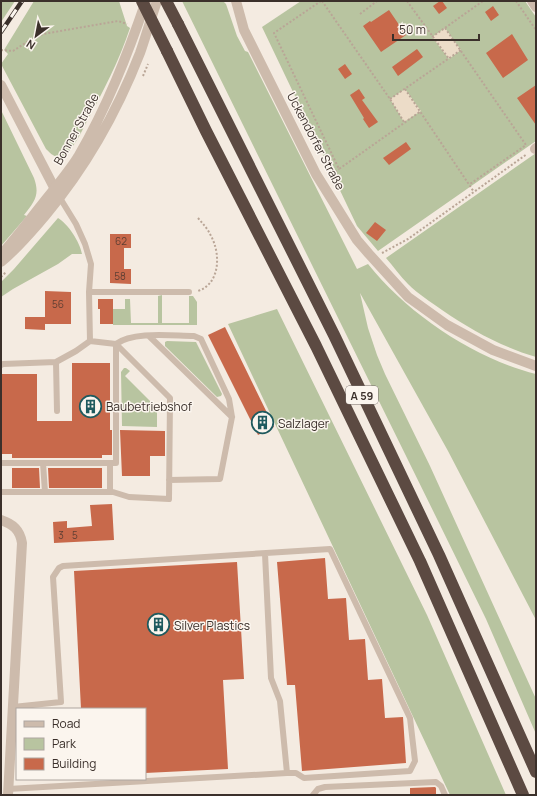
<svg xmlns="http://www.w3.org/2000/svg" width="537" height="796" font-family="Manrope,sans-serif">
<rect width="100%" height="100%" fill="#f4ebe1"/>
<path fill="#b8c4a0" d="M1,1H15L1,22Z
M34,1H119L127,26L130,28C119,61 103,92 86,123C80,135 74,147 64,157C55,158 52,155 46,149L1,64L8,54L4,50Z
M182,1H223L226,4L237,36L245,51L248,52L357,269L368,264C408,314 473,358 536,374V620L448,451L360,293L368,328L377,355L385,374L430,466L536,699V734L486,619L440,525Z
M301,1H525L536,17V141L378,251L357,226L262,27Z
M1,110L34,178C40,195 35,201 24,215L27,216L1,246Z
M536,153V357C502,347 471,330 442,310C431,302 418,294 408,284C400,276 393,266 386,258Z
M58,218C68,224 80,242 82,254H72L58,264L13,289L1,297V282L14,269Z
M162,295V323H189V296H193L197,302V325H113V309H125V299H130L131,323H158V296Z
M277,309L427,615L506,795H450L228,324Z
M167,341L196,342L222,394L221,396L217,397L165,346V342Z
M124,368H126L130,371L125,376L157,408V427L122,426L121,372Z"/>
<path fill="#ecdcc8" d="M445,28L461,50L449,59L432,37Z
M405,89L421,111L404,122L390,99Z"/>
<path fill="#c8694b" d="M440,1H442L447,8L439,14L433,6Z
M493,6L499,15L491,21L485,12Z
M389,10L406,35L381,52L363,26L370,21L371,22Z
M512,34L528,60L503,78L486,53Z
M417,49L423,57L398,76L392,67Z
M345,64L352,74L345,79L338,69Z
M536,85V125L517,98Z
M359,89L365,98L362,100L378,122L369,128L363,119L364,118L350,95Z
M406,142L411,149L389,165L383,158Z
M375,222L386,230L377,241L366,233Z
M110,234H131V248H124V269H131V284L110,283Z
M45,291L71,292V324H45Z
M98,299H113V324H100V309H98Z
M25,317H45V330L25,329Z
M225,327L274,427L258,435L208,335Z
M72,363H110V430H112V455H102V458H12V454H1V374H37V421H72Z
M120,430L165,431V456H150V476H122Z
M12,468H39L40,488H12Z
M48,468H102V488H49Z
M112,504L114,540L54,543L53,522L67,521V528L92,526L90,505Z
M325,558L328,599L346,598L349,640L365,639L368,680L382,679L385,718L403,717L406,763L302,771L295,685H287L277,562Z
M237,562L244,679L223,680L228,769L145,773V709H81L74,571Z
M435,787L436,788V795H410V788Z"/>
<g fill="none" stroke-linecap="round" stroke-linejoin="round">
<path stroke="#b9a596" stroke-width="2" stroke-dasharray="2 2" stroke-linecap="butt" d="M321,1L274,33L339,169L421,111
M322,1L390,99L404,122
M407,1L449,59
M516,1L536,30
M360,14L377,1
M445,28L526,145L470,184
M432,37L483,1
M1,50L13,51L30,40L43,34L118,21L127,24
M143,76L148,64
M405,89L474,192
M390,99L461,50
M329,177L339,169
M198,218C203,224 208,229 211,236C221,254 220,284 198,291
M382,253L408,239L527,154
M1,277L6,272"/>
<path stroke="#cdbbac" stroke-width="6" d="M60,198L76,224L85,244L91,264L89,292L90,341L116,344
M89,292H189
M149,336L232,417
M116,344C134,331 172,336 194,336L201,339L229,399L232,417L220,479L169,480
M56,362L57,411
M1,365L3,364L56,362L76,351L90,341
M1,463H116V344
M43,463L45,492
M110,463V492
M1,492H113L129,497L169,499L170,398L116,344
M13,707L61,702L53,577L59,568L63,566L330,549L410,718L415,761L410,771L304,778L296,773H287
M8,789L287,773L280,701L271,678L265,554
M313,795L318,789L325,787L436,782L441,786L445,795"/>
<path stroke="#cdbbac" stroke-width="10" d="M532,1L536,7
M1,85L58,195
M535,149L536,148
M1,520C13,524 20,530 22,543L8,795"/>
<path stroke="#cdbbac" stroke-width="10" d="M236,1L244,30L316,174L357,240L369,254L408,297L447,325L493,350L536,366
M1,255C16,238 29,221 43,203C55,188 68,173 78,157C107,107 127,56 146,1
M1,262C18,248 31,232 45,216C86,167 117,112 140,53C146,36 151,18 157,1"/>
<path stroke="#5c4a42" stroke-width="12" d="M178,24L334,335L439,555L536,772
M167,51L206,131L316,346L420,561L523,795"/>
<defs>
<path id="rail" d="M1,32L22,1"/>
</defs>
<use href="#rail" stroke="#3b302b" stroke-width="4.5"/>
<use href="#rail" stroke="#fbf5ee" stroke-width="3" stroke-dasharray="9" stroke-linecap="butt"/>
<path stroke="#5c4a42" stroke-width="12" d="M142,1L167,51
M166,1L178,24"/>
</g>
<defs>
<symbol id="building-ring" viewBox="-11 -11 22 22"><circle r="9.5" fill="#fbf5ee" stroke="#1f5a5e" stroke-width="1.5"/><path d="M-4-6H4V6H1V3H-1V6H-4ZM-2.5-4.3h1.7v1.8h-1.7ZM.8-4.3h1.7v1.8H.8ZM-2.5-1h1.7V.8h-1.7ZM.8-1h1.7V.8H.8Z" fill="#1f5a5e"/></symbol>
</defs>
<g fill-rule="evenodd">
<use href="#building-ring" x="78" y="394" width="25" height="25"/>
<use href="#building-ring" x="250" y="410" width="25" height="25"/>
<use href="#building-ring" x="146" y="612" width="25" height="25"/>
</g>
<g text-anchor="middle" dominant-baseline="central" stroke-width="3" stroke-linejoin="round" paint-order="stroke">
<g font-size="10" fill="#5e3e33">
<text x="121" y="241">62</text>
<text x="120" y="276">58</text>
<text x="58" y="304">56</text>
<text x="61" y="535">3</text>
<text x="75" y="535">5</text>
</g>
<rect fill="#fbf5ee" stroke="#756b66" stroke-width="1" x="346" y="386" width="32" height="18" rx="3"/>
<g font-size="11" font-weight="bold" fill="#3b302b">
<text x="362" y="395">A 59</text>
</g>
<g font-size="12" fill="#3b302b" stroke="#fbf5ee">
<text transform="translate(76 129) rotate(-61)">Bonner Straße</text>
<text transform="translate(316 141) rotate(62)">Uckendorfer Straße</text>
</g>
<g font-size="12" fill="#3b302b" stroke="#fbf5ee" text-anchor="start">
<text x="106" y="406">Baubetriebshof</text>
<text x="278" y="423">Salzlager</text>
<text x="174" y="625">Silver Plastics</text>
</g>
</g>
<rect width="537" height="796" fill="none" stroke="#3b302b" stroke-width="4"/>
<rect x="16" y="708" width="130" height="72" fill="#fbf5ee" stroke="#aea6a0"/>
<rect x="24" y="721" width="20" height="6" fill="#cdbbac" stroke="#aea6a0"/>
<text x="52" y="728" font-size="12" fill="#3b302b">Road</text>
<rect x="24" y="738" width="20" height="12" fill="#b8c4a0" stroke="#aea6a0"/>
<text x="52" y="748" font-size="12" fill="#3b302b">Park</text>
<rect x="24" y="758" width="20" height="12" fill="#c8694b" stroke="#aea6a0"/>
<text x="52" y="768" font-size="12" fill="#3b302b">Building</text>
<g transform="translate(36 36) rotate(212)" stroke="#fbf5ee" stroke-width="3" paint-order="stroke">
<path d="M0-3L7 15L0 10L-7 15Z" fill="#3b302b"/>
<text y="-6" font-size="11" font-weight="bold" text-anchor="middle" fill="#3b302b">N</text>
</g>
<path d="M393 34v6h86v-6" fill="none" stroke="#3b302b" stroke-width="2"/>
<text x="399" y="34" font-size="12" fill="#3b302b" stroke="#fbf5ee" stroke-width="3" paint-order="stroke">50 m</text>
</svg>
